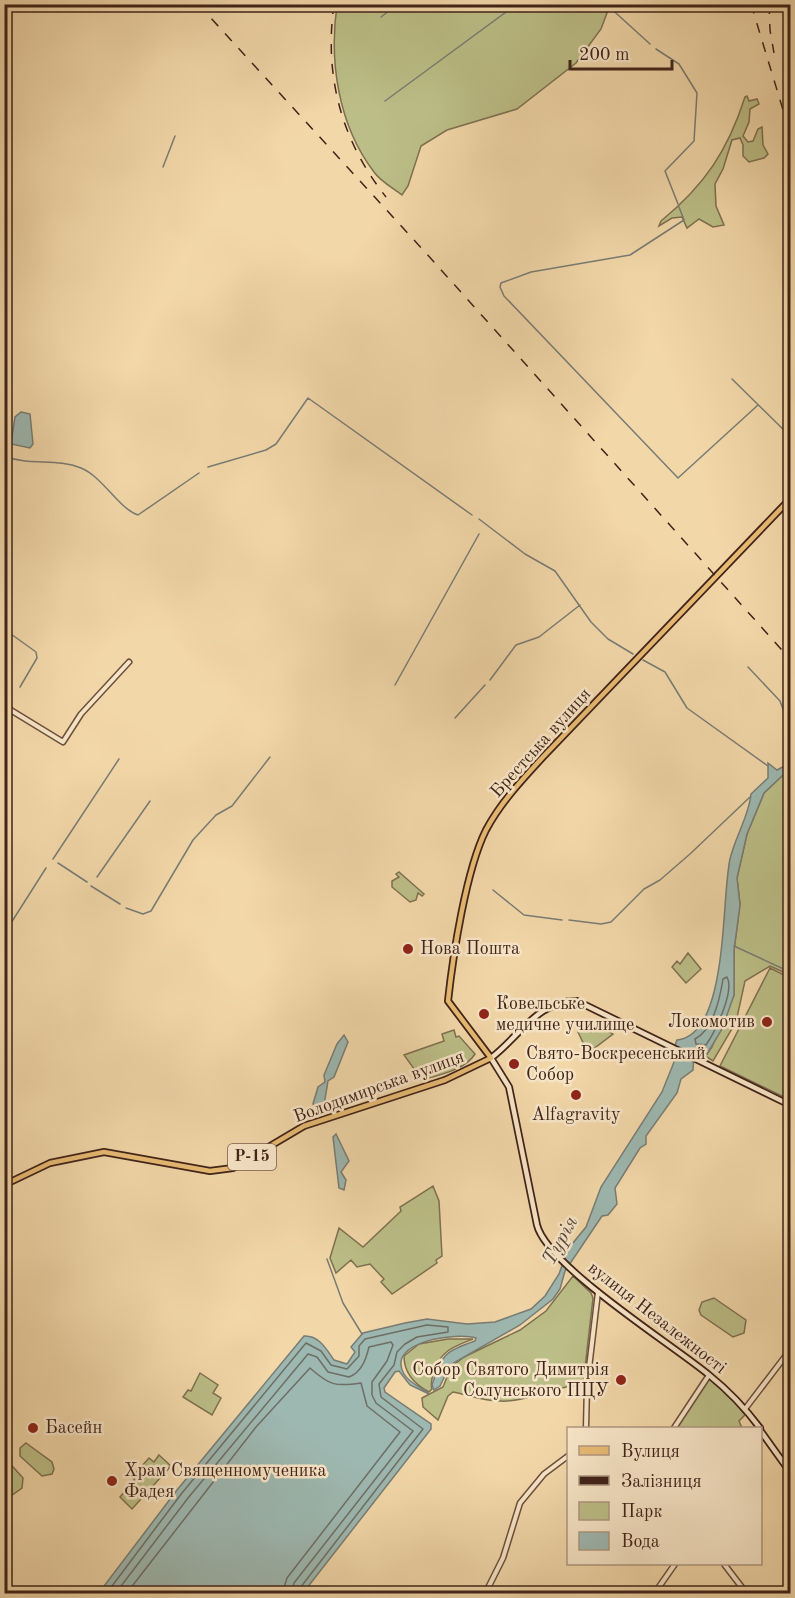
<svg xmlns="http://www.w3.org/2000/svg" width="795" height="1598" font-family="'Old Standard TT',serif">
<rect width="100%" height="100%" fill="#f2d7a9"/>
<filter id="stains"><feTurbulence type="fractalNoise" baseFrequency=".00333" numOctaves="4"/><feColorMatrix values="0 0 0 0 .2 0 0 0 0 .09 0 0 0 0 .02 0 0 0 .5 -.17"/></filter>
<radialGradient id="worn" r=".72"><stop offset=".6" stop-color="#630" stop-opacity="0"/><stop offset="1" stop-color="#630" stop-opacity=".3"/></radialGradient>
<path fill="#bcbe87" stroke="#7e7050" stroke-width="1.5" d="M337,5V4L610,5L601,29L576,63L517,109L447,130L421,146L408,186L402,195C393,188 380,181 374,172C338,125 329,61 337,5Z
M747,96L749,101L757,99L759,104L750,109L749,122L743,136L748,142L753,141L758,129L762,127L763,145L768,154L764,158L749,162L743,156V145L740,138L732,140L723,169L715,184L716,206L724,225L713,227L699,219L687,228L682,217L672,218L659,226L661,221C705,185 728,150 745,97Z
M790,773V975L770,966L745,981L736,1022L713,1061L696,1050L707,1054L712,1047L734,995V950L740,904L737,878L747,834L764,793L783,775Z
M399,872L424,894L422,896L418,893L416,900L410,902L392,887V881L399,877L396,874Z
M688,953L701,969L686,983L672,967L677,961L680,964Z
M770,968L790,978V1100L720,1066Z
M585,1027L591,1032L596,1027L600,1030L603,1028L613,1034L588,1053L578,1032Z
M454,1030L456,1037L459,1036L475,1054C465,1070 439,1075 422,1080L404,1055L444,1041L442,1034Z
M433,1186L439,1201L442,1256L436,1260L437,1263L392,1294L381,1282L384,1279L370,1264L357,1267L351,1260L336,1273L330,1258L339,1228L363,1247L401,1211L400,1207Z
M573,1276L591,1293L593,1298L583,1385C559,1384 526,1403 500,1401C485,1401 468,1395 453,1392L448,1396L438,1420L423,1407L422,1398L443,1387L451,1367L464,1357L520,1330L546,1311Z
M714,1298L746,1320L744,1333L733,1337L701,1315L699,1310L702,1302Z
M448,1339H473C455,1346 440,1351 434,1371C432,1378 430,1383 432,1389L429,1392C414,1384 404,1373 404,1356L419,1344Z
M200,1373L218,1385L213,1393L221,1398L212,1415L183,1397L188,1390L191,1391Z
M709,1378L738,1405L745,1415L739,1421L742,1428H676Z
M26,1443L52,1462L54,1469L52,1474L42,1476L20,1456V1448Z
M159,1455L171,1466L132,1509L120,1497L135,1480L132,1477L149,1458L154,1462Z
M5,1458L23,1478L22,1488L5,1500Z"/>
<path fill="#9db8b1" stroke="#787c74" stroke-width="1.5" d="M21,412L30,414L33,444L30,448L11,444L15,417Z
M768,763L777,770L790,763V773L783,775L764,793L747,834L737,878L740,905L734,950V995L722,1029L707,1054L698,1050L694,1052L693,1070L681,1079L677,1093L646,1136V1144L640,1148L615,1188L617,1204L608,1215L602,1216L565,1271L560,1289L553,1299L520,1325L450,1365L440,1386L434,1390L432,1385C441,1355 445,1351 475,1341L476,1338C458,1332 385,1341 404,1374C410,1384 422,1387 429,1394L410,1385L399,1371L395,1372L384,1388L385,1392L431,1424V1429L303,1593L98,1594L177,1490L304,1336C319,1335 327,1350 334,1360L347,1364L355,1352L351,1347L363,1333L405,1323L427,1319L467,1324L495,1322L531,1309L545,1296L559,1274L568,1249L586,1227L601,1187L662,1092L674,1062L671,1056L677,1040C729,1035 721,899 730,859C735,837 749,816 751,794L768,778Z
M344,1035L348,1042L334,1077L328,1081L324,1105L316,1109L313,1104L318,1087L325,1082L324,1075L337,1044Z
M336,1134L349,1161L341,1172L346,1180L344,1190L339,1188L333,1137Z"/>
<g fill="none" stroke-linecap="round" stroke-linejoin="round">
<path stroke="#6e6e65" stroke-width="1.5" d="M727,977C735,991 715,1032 706,1045L696,1044L695,1039C713,1030 720,998 723,979Z
M106,1594L182,1493L306,1343L321,1351L331,1365L347,1369L359,1356V1346L365,1339L427,1325L448,1327V1332L417,1337L405,1344L397,1352L394,1365L379,1384L381,1397L423,1429L300,1588L299,1594
M115,1594L188,1498L308,1354L317,1357L328,1372L349,1377C362,1372 366,1359 369,1347L391,1342L393,1345L387,1361L372,1382V1395L376,1403L413,1431L294,1583L291,1594
M126,1594L256,1427L310,1368C329,1385 335,1387 361,1383L367,1406L400,1432L287,1578L282,1594"/>
<path stroke="#787c74" stroke-width="1.5" d="M606,4L650,44
M381,17L398,4
M656,49L679,64L697,93L694,141L665,171L678,204
M385,101L517,4
M163,167L175,136
M679,207L684,220L630,255L531,272L501,283L500,287L504,296L678,478L758,405
M732,379L790,436
M4,456C30,466 56,458 81,468C103,477 118,508 138,515L199,473
M208,467L266,450L276,444L308,398L472,515
M479,519L525,554L555,571L591,622L608,639L633,654
M4,629L36,652L37,658L20,687
M643,660L665,672L687,708L768,766
M748,667L780,701L790,728
M490,680L516,645L539,637L580,605
M395,685L479,534
M455,718L485,685
M53,859L119,759
M58,863L87,882
M97,877L150,801
M91,886L120,904
M493,890L524,915L562,920
M126,908L143,914L151,911L193,840L216,815L232,806L270,757
M569,920L601,924L611,922L644,889L660,880L690,854L750,797
M4,934L46,868
M734,946L790,972
M327,1259L343,1303L362,1334"/>
<defs>
<path id="tertiary" d="M4,706L63,742L81,714L129,662
M745,1409L790,1350
M586,1428L587,1385L598,1292
M674,1428L709,1375
M724,1564L747,1594
M485,1594L503,1558L520,1503L544,1474L568,1456
M654,1594L675,1564"/>
<path id="secondary" d="M760,1428C745,1408 729,1391 709,1375C673,1345 547,1266 537,1225L509,1087L491,1058C518,1038 539,999 577,1001L790,1105
M760,1430L790,1472"/>
<path id="primary" d="M4,1185L50,1163L104,1152L210,1171L233,1168L304,1126L445,1080L491,1058L448,1001C453,955 466,870 486,830C501,802 522,780 543,757L790,499"/>
</defs>
<use href="#tertiary" stroke="#6c503d" stroke-width="7"/>
<use href="#secondary" stroke="#402319" stroke-width="8"/>
<use href="#primary" stroke="#402319" stroke-width="8"/>
<use href="#tertiary" stroke="#f7e5c7" stroke-width="4"/>
<use href="#secondary" stroke="#f7e5c7" stroke-width="4.5"/>
<use href="#primary" stroke="#e9bc74" stroke-width="4.5"/>
<path stroke="#402319" stroke-width="1.5" stroke-dasharray="10 10" stroke-linecap="butt" d="M198,4L425,252L790,659
M334,4C324,76 341,140 386,197
M751,4L790,133
M769,4L770,30L774,53"/>
</g>
<g fill="#8f2418" stroke="#f7e5c7" stroke-width="2">
<circle cx="408" cy="949" r="6"/>
<circle cx="484" cy="1014" r="6"/>
<circle cx="767" cy="1022" r="6"/>
<circle cx="514" cy="1064" r="6"/>
<circle cx="576" cy="1095" r="6"/>
<circle cx="621" cy="1380" r="6"/>
<circle cx="33" cy="1428" r="6"/>
<circle cx="112" cy="1481" r="6"/>
</g>
<g text-anchor="middle" dominant-baseline="central" stroke-width="5" stroke-linejoin="round" paint-order="stroke">
<rect fill="#f7e5c7" stroke="#775d4d" stroke-width="1.5" x="228" y="1144" width="48" height="26" rx="4.5"/>
<g font-size="16" font-weight="bold" fill="#402319">
<text x="252" y="1157">Р-15</text>
</g>
<g font-size="18" fill="#402319" stroke="#f7e5c7">
<text transform="translate(541 743) rotate(-48)">Брестська вулиця</text>
<text transform="translate(379 1087) rotate(-20)">Володимирська вулиця</text>
<text transform="translate(657 1318) rotate(38)">вулиця Незалежності</text>
</g>
<g font-size="18" fill="#402319" stroke="#f7e5c7" text-anchor="start">
<text x="420" y="949">Нова Пошта</text>
<text x="496" y="1004">Ковельське<tspan x="496" dy="21">медичне училище</tspan></text>
<text x="755" y="1022" text-anchor="end">Локомотив</text>
<text x="526" y="1054">Свято-Воскресенський<tspan x="526" dy="21">Собор</tspan></text>
<text x="576" y="1115" text-anchor="middle">Alfagravity</text>
<text x="609" y="1370" text-anchor="end">Собор Святого Димитрія<tspan x="609" dy="21">Солунського ПЦУ</tspan></text>
<text x="45" y="1428">Басейн</text>
<text x="124" y="1471">Храм Священномученика<tspan x="124" dy="21">Фадея</tspan></text>
</g>
<g font-size="20" font-style="italic" fill="#57483f" stroke="#f7e5c7">
<text transform="translate(561 1241) rotate(-61)">Турія</text>
</g>
</g>
<rect width="795" height="1598" fill="none" stroke="#f2d7a9" stroke-width="24"/>
<rect x="6" y="6" width="783" height="1586" fill="none" stroke="#402319" stroke-width="3"/>
<rect x="12" y="12" width="771" height="1574" fill="none" stroke="#402319" stroke-width="1.5"/>
<rect x="567" y="1427" width="195" height="138" fill="#f7e5c7" stroke="#ae9781" stroke-width="1.5"/>
<rect x="579" y="1446" width="30" height="9" fill="#e9bc74" stroke="#ae9781" stroke-width="1.5"/>
<text x="621" y="1457" font-size="18" fill="#402319">Вулиця</text>
<rect x="579" y="1476" width="30" height="9" fill="#402319" stroke="#ae9781" stroke-width="1.5"/>
<text x="621" y="1487" font-size="18" fill="#402319">Залізниця</text>
<rect x="579" y="1502" width="30" height="18" fill="#bcbe87" stroke="#ae9781" stroke-width="1.5"/>
<text x="621" y="1517" font-size="18" fill="#402319">Парк</text>
<rect x="579" y="1532" width="30" height="18" fill="#9db8b1" stroke="#ae9781" stroke-width="1.5"/>
<text x="621" y="1547" font-size="18" fill="#402319">Вода</text>
<path d="M570 60v9h102v-9" fill="none" stroke="#402319" stroke-width="3"/>
<text x="579" y="60" font-size="18" fill="#402319" stroke="#f7e5c7" stroke-width="4.5" paint-order="stroke">200 m</text>
<rect width="100%" height="100%" filter="url(#stains)"/>
<rect width="100%" height="100%" fill="url(#worn)"/>
</svg>
